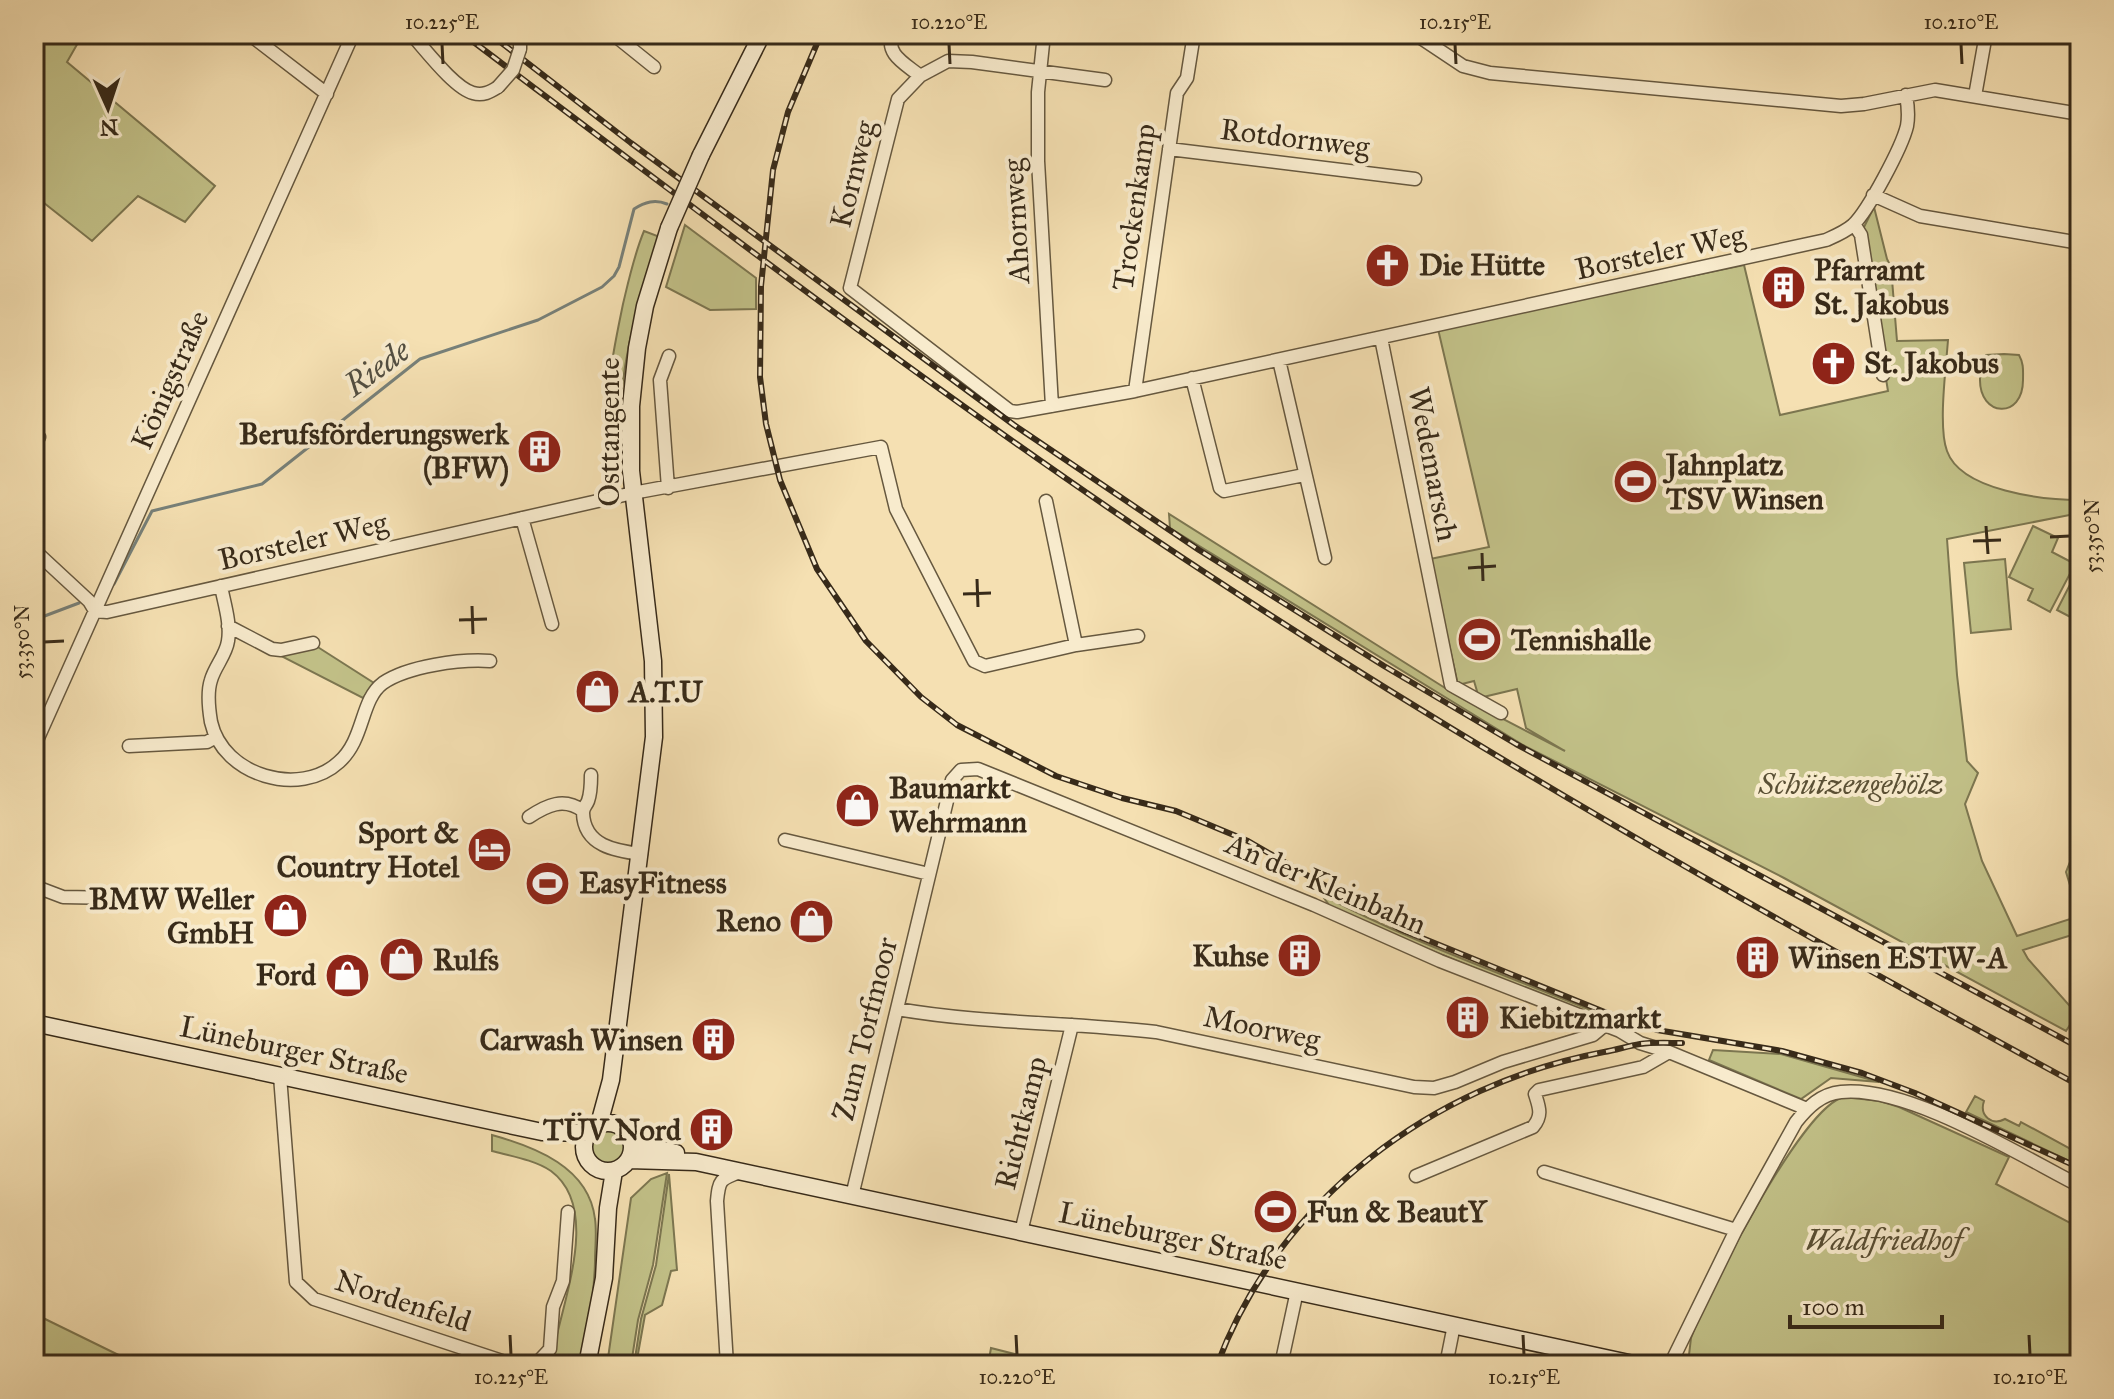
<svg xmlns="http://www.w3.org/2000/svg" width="2114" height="1399" font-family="'IM FELL Great Primer',serif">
<rect width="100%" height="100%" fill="#f5e0b2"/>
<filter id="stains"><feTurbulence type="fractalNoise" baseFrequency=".0025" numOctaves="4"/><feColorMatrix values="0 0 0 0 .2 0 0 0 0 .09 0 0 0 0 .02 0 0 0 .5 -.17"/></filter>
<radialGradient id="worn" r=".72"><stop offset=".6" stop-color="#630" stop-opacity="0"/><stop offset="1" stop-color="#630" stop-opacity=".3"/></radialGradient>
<path fill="#c2c188" stroke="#7c7650" stroke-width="2" d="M34,34H83L67,62L215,186L185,222L138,196L92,241L34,195Z
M1874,207L1887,259L1891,267L1897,341L1948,340C1946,368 1938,427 1947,451C1961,491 2044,500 2080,500V513L1947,539L1957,675L1967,761L1978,773L1965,804L1982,861L2017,936L2070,919L2072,935L2023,950L2028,959L2077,1014L2066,1031L1784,878L1523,745L1170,528L1169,514L1453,693L1565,751L1526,728L1517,689L1479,698L1474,681L1458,685L1430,559L1489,547L1438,329L1744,265L1780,415L1888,391L1862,231Z
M685,225L756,278V309L710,310L666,287Z
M644,231L660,237C640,295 625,346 620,408L608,411C609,370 615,343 623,304C629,279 634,255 644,231Z
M2004,354L2019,355C2024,364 2023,371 2023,380C2023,420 1979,417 1980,379C1980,369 1981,363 1986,355Z
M2033,526L2058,538L2052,552L2075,564L2050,612L2028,600L2033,589L2009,577Z
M2005,559L2011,629L1971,633L1964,563Z
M2080,565V622L2057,610Z
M313,644L374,683L363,698L283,657L288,650Z
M2080,856V918L2066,872L2070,862Z
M1321,894C1408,941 1501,973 1593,1011L1588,1014L1376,928L1332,909Z
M1713,1050L1781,1054L1879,1082L1831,1078L1801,1099L1709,1060Z
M1975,1096L1984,1101C1979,1116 1992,1126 2005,1119L2019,1126L2021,1122L2080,1154V1166L1966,1112Z
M1844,1097L1880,1101L1899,1107L2009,1157L1996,1184L2080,1228V1365H1703L1693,1363L1689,1355L1691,1338C1707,1294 1802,1106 1844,1097Z
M589 1147a18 18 0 1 1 36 0a18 18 0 1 1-36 0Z
M492,1135C535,1147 589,1167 595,1219C597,1232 595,1248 595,1262C594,1296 589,1332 581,1365H555L554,1349C563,1299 601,1208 551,1171C535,1160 511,1156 492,1151Z
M667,1173L653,1265L638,1320L631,1365H607L631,1198L651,1179Z
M669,1174L677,1270L671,1271L662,1305L645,1315L636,1365H634L641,1319L656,1265Z
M34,1197L41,1317L139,1365H34Z
M991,1348L1038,1360L1039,1365H988Z"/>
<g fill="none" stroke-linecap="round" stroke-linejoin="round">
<path stroke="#778079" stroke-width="3" d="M34,112L39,116
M114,584L152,511L262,484L420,359L538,320L602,287L614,276L619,267L634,209C645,202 655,199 667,204
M34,620L79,603"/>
<defs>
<path id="minor" d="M249,34L327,94
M411,34C425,49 454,88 473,93C483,96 490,92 498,87
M613,34L654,67
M893,34C884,54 906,64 920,76
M1044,34L1038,92V161L1052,406
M1415,34L1463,66L1490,73L1841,106L1864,104L1935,90L2080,114
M520,49V34
M1105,80L972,62L948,61L920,76L898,99L850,288L1010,411L1017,412L1135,391L1826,240C1835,236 1845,232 1853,225C1868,211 1902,147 1907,126C1909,115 1908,106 1906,95
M1975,96L1986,34
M1169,149L1415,179
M1873,195L1920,216L2080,243
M1854,224L1861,235L1883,375
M1381,338L1451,685L1501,713
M1279,360L1325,558
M1192,378L1220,488L1224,491L1304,475
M1135,391L1177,93L1187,78L1194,34
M34,448L39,437
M668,488L660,380L669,356
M1046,501L1076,645
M522,518L552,624
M34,550L89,601L95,611L107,612L633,493L881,447L896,509L974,661L985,666L1076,645L1138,636
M221,586C224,603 231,623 228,641C226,655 215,666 211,680C207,692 209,710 211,722C223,776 300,798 339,762C365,739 360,700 383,683C408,666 460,659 490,661
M228,626L272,649L281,650L313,643
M129,746L207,742L216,737
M34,747L353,34
M591,775C591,784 591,793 588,801C586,806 583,807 583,813C584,846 616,851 641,854
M529,817C547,805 564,797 583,811
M785,840L929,874
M34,886L63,897L119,898
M897,1009C983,1024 1070,1022 1156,1032L1414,1087L1434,1088L1455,1082L1503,1062L1593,1035L1605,1025
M280,1076L296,1282L314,1299L514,1365
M1544,1172L1736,1230
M1416,1176L1533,1127C1543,1115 1539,1107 1535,1094L1539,1090L1643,1067L1669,1052
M852,1196L952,780L961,770L978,769L1314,905L1440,961L1620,1031L1640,1043L1669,1052L1807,1109
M1021,1232L1072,1025
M523,1365L536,1364L550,1349L553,1307L563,1281L568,1212
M727,1365L717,1201C719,1180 720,1179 740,1172
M1281,1365L1297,1291
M1446,1365L1454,1325
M1670,1365L1736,1230L1796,1122C1808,1107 1821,1094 1841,1092C1908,1085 2019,1155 2080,1186"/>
<path id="secondary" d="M701,155L762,34
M34,1023L542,1132L588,1133
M584 1147a24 24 0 1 1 48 0a24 24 0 1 1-48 0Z
M599,1124L611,1080L654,737L653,661L631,471V406L637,348L645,306L669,228
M631,1142L676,1153
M629,1160L696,1162L1638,1365
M587,1365L604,1278L608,1208L614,1171"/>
</defs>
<use href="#minor" stroke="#66583f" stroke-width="15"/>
<use href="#secondary" stroke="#372a19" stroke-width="19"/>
<use href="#minor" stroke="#f8ebcd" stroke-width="12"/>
<use href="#secondary" stroke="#f8ebcd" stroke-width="16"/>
<defs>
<path id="rail" d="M463,34C690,205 917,379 1153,538C1451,738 1765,915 2080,1086
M490,34L631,143L1014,425L1199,550L1384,666L1516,744L2080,1048
M821,34L788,112L773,170L761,286L760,377L766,424L780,480L817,569L866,641L921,697L957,725L1056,776L1122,798L1176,811L1248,841L1400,929L1607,1013L1657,1030L1782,1051L1862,1073L1915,1093L2080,1168
M1217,1365C1279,1199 1433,1084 1604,1052C1616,1050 1628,1046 1640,1044C1653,1042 1669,1043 1682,1043"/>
</defs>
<use href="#rail" stroke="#372a19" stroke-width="6"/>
<use href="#rail" stroke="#f8ebcd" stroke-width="3" stroke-dasharray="9" stroke-linecap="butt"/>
<defs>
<path id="minor-bridge" d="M498,87L513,70L520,49"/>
<path id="secondary-bridge" d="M669,228L701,155"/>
</defs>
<use href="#minor-bridge" stroke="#66583f" stroke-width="15" stroke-linecap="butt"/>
<use href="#secondary-bridge" stroke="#372a19" stroke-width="19" stroke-linecap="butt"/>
<use href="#minor-bridge" stroke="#f8ebcd" stroke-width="12"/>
<use href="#secondary-bridge" stroke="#f8ebcd" stroke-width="16"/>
</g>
<path fill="none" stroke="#372a19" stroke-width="3" d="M442,44L443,64M949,44L950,64M1455,44L1456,64M1961,44L1962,64M1986,526L1988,554M2050,537L2070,536M1973,541L2001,540M1482,553L1483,581M1468,568L1496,566M977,579L978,607M963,594L991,593M472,606L473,634M459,620L487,619M44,642L64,641M510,1335L511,1355M1016,1335L1017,1355M1523,1335L1524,1355M2029,1335L2030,1355"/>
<defs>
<symbol id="church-disc" viewBox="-11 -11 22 22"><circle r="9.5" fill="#8f2418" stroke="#f8ebcd"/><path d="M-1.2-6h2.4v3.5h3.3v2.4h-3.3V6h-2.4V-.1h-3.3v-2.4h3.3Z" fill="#fff"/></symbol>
<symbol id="building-disc" viewBox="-11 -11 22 22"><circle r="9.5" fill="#8f2418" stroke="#f8ebcd"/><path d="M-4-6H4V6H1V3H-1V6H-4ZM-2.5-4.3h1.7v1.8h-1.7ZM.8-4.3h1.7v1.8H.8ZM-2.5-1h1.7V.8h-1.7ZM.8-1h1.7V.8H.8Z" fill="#fff"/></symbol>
<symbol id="stadium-disc" viewBox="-11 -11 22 22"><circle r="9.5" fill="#8f2418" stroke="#f8ebcd"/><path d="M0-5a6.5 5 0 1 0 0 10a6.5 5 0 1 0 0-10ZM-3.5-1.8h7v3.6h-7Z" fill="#fff"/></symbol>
<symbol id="shop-disc" viewBox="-11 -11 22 22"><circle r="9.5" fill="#8f2418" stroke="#f8ebcd"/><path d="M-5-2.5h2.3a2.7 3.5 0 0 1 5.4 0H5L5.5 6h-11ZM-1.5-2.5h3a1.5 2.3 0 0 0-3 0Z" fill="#fff"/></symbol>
<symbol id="hotel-disc" viewBox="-11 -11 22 22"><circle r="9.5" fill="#8f2418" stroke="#f8ebcd"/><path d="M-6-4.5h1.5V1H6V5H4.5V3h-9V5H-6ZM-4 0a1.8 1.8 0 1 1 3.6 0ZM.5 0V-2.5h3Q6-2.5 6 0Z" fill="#fff"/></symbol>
</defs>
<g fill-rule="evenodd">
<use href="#church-disc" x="1362" y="240" width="51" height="51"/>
<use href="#building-disc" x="1758" y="262" width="51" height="51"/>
<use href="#church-disc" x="1808" y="338" width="51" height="51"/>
<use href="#building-disc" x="514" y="426" width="51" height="51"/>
<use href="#stadium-disc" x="1610" y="456" width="51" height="51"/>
<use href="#stadium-disc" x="1454" y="614" width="51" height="51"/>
<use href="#shop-disc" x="572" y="666" width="51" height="51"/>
<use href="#shop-disc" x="832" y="780" width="51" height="51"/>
<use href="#hotel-disc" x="464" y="824" width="51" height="51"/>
<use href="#stadium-disc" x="522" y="858" width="51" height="51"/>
<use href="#shop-disc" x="260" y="890" width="51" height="51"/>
<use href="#shop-disc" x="786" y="896" width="51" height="51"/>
<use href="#building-disc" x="1274" y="930" width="51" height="51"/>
<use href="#building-disc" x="1732" y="932" width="51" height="51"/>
<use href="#shop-disc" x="376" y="934" width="51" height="51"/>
<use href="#shop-disc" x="322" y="950" width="51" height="51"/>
<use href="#building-disc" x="1442" y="992" width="51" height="51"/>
<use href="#building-disc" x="688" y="1014" width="51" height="51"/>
<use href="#building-disc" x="686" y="1104" width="51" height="51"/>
<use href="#stadium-disc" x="1250" y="1186" width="51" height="51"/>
</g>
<g text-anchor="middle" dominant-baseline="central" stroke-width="8" stroke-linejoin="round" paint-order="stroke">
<g font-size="30" fill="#372a19" stroke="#f8ebcd">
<text transform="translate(1295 138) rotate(7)">Rotdornweg</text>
<text transform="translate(853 174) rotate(-76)">Kornweg</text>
<text transform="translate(1134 207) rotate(-82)">Trockenkamp</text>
<text transform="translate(1016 221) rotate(-93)">Ahornweg</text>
<text transform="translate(1660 252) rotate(-12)">Borsteler Weg</text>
<text transform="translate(170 380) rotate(-66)">Königstraße</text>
<text transform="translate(609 432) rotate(-90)">Osttangente</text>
<text transform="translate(1433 464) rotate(79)">Wedemarsch</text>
<text transform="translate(303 541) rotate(-13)">Borsteler Weg</text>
<text transform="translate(1326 884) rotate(23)">An der Kleinbahn</text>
<text transform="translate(1262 1028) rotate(12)">Moorweg</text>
<text transform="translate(865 1029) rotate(-76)">Zum Torfmoor</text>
<text transform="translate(294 1050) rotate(12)">Lüneburger Straße</text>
<text transform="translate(1021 1123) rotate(-76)">Richtkamp</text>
<text transform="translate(1173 1236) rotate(12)">Lüneburger Straße</text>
<text transform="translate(403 1301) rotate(18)">Nordenfeld</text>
</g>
<g font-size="30" font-weight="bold" fill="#372a19" stroke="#f8ebcd" text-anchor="start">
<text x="1419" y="265">Die Hütte</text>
<text x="1814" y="270">Pfarramt<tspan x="1814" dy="34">St. Jakobus</tspan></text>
<text x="1864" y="363">St. Jakobus</text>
<text x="509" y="434" text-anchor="end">Berufsförderungswerk<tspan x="509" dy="34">(BFW)</tspan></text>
<text x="1666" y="465">Jahnplatz<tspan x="1666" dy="34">TSV Winsen</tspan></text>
<text x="1511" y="640">Tennishalle</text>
<text x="629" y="692">A.T.U</text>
<text x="889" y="788">Baumarkt<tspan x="889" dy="34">Wehrmann</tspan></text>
<text x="459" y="833" text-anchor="end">Sport &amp;<tspan x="459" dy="34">Country Hotel</tspan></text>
<text x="579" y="883">EasyFitness</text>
<text x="254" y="899" text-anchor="end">BMW Weller<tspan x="254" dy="34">GmbH</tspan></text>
<text x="781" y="921" text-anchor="end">Reno</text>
<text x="1269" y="956" text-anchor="end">Kuhse</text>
<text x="1788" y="958">Winsen ESTW-A</text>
<text x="433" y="960">Rulfs</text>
<text x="316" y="975" text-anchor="end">Ford</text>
<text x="1499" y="1018">Kiebitzmarkt</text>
<text x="683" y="1040" text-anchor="end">Carwash Winsen</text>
<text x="681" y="1130" text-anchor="end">TÜV Nord</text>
<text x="1307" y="1212">Fun &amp; BeautY</text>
</g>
<g font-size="30" font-style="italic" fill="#5a5035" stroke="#f8ebcd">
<text x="1851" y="784">Schützengehölz</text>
<text x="1884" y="1240">Waldfriedhof</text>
</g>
<g font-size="32" font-style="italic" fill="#524e41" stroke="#f8ebcd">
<text transform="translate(377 368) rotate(-36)">Riede</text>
</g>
</g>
<rect width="2114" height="1399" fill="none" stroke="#f5e0b2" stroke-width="88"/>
<g transform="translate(108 108) rotate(177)" stroke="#f8ebcd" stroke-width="6" paint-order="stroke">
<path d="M0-6L14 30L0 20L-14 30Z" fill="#372a19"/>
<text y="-12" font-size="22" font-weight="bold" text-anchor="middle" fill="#372a19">N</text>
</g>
<path d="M1790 1315v12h152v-12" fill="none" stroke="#372a19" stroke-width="4"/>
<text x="1802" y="1315" font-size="24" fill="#372a19" stroke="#f8ebcd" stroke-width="6" paint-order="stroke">100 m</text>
<rect x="44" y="44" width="2026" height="1311" fill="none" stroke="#372a19" stroke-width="3"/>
<g font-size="20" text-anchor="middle" fill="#372a19">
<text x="442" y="29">10.225°E</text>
<text x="949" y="29">10.220°E</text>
<text x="1455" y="29">10.215°E</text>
<text x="1961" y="29">10.210°E</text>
<text transform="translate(2092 536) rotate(-90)" y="7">53.350°N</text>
<text transform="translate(22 642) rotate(-90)" y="7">53.350°N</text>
<text x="511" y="1384">10.225°E</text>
<text x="1017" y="1384">10.220°E</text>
<text x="1524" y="1384">10.215°E</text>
<text x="2030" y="1384">10.210°E</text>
</g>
<rect width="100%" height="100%" filter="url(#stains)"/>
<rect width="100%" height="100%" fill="url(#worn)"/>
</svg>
